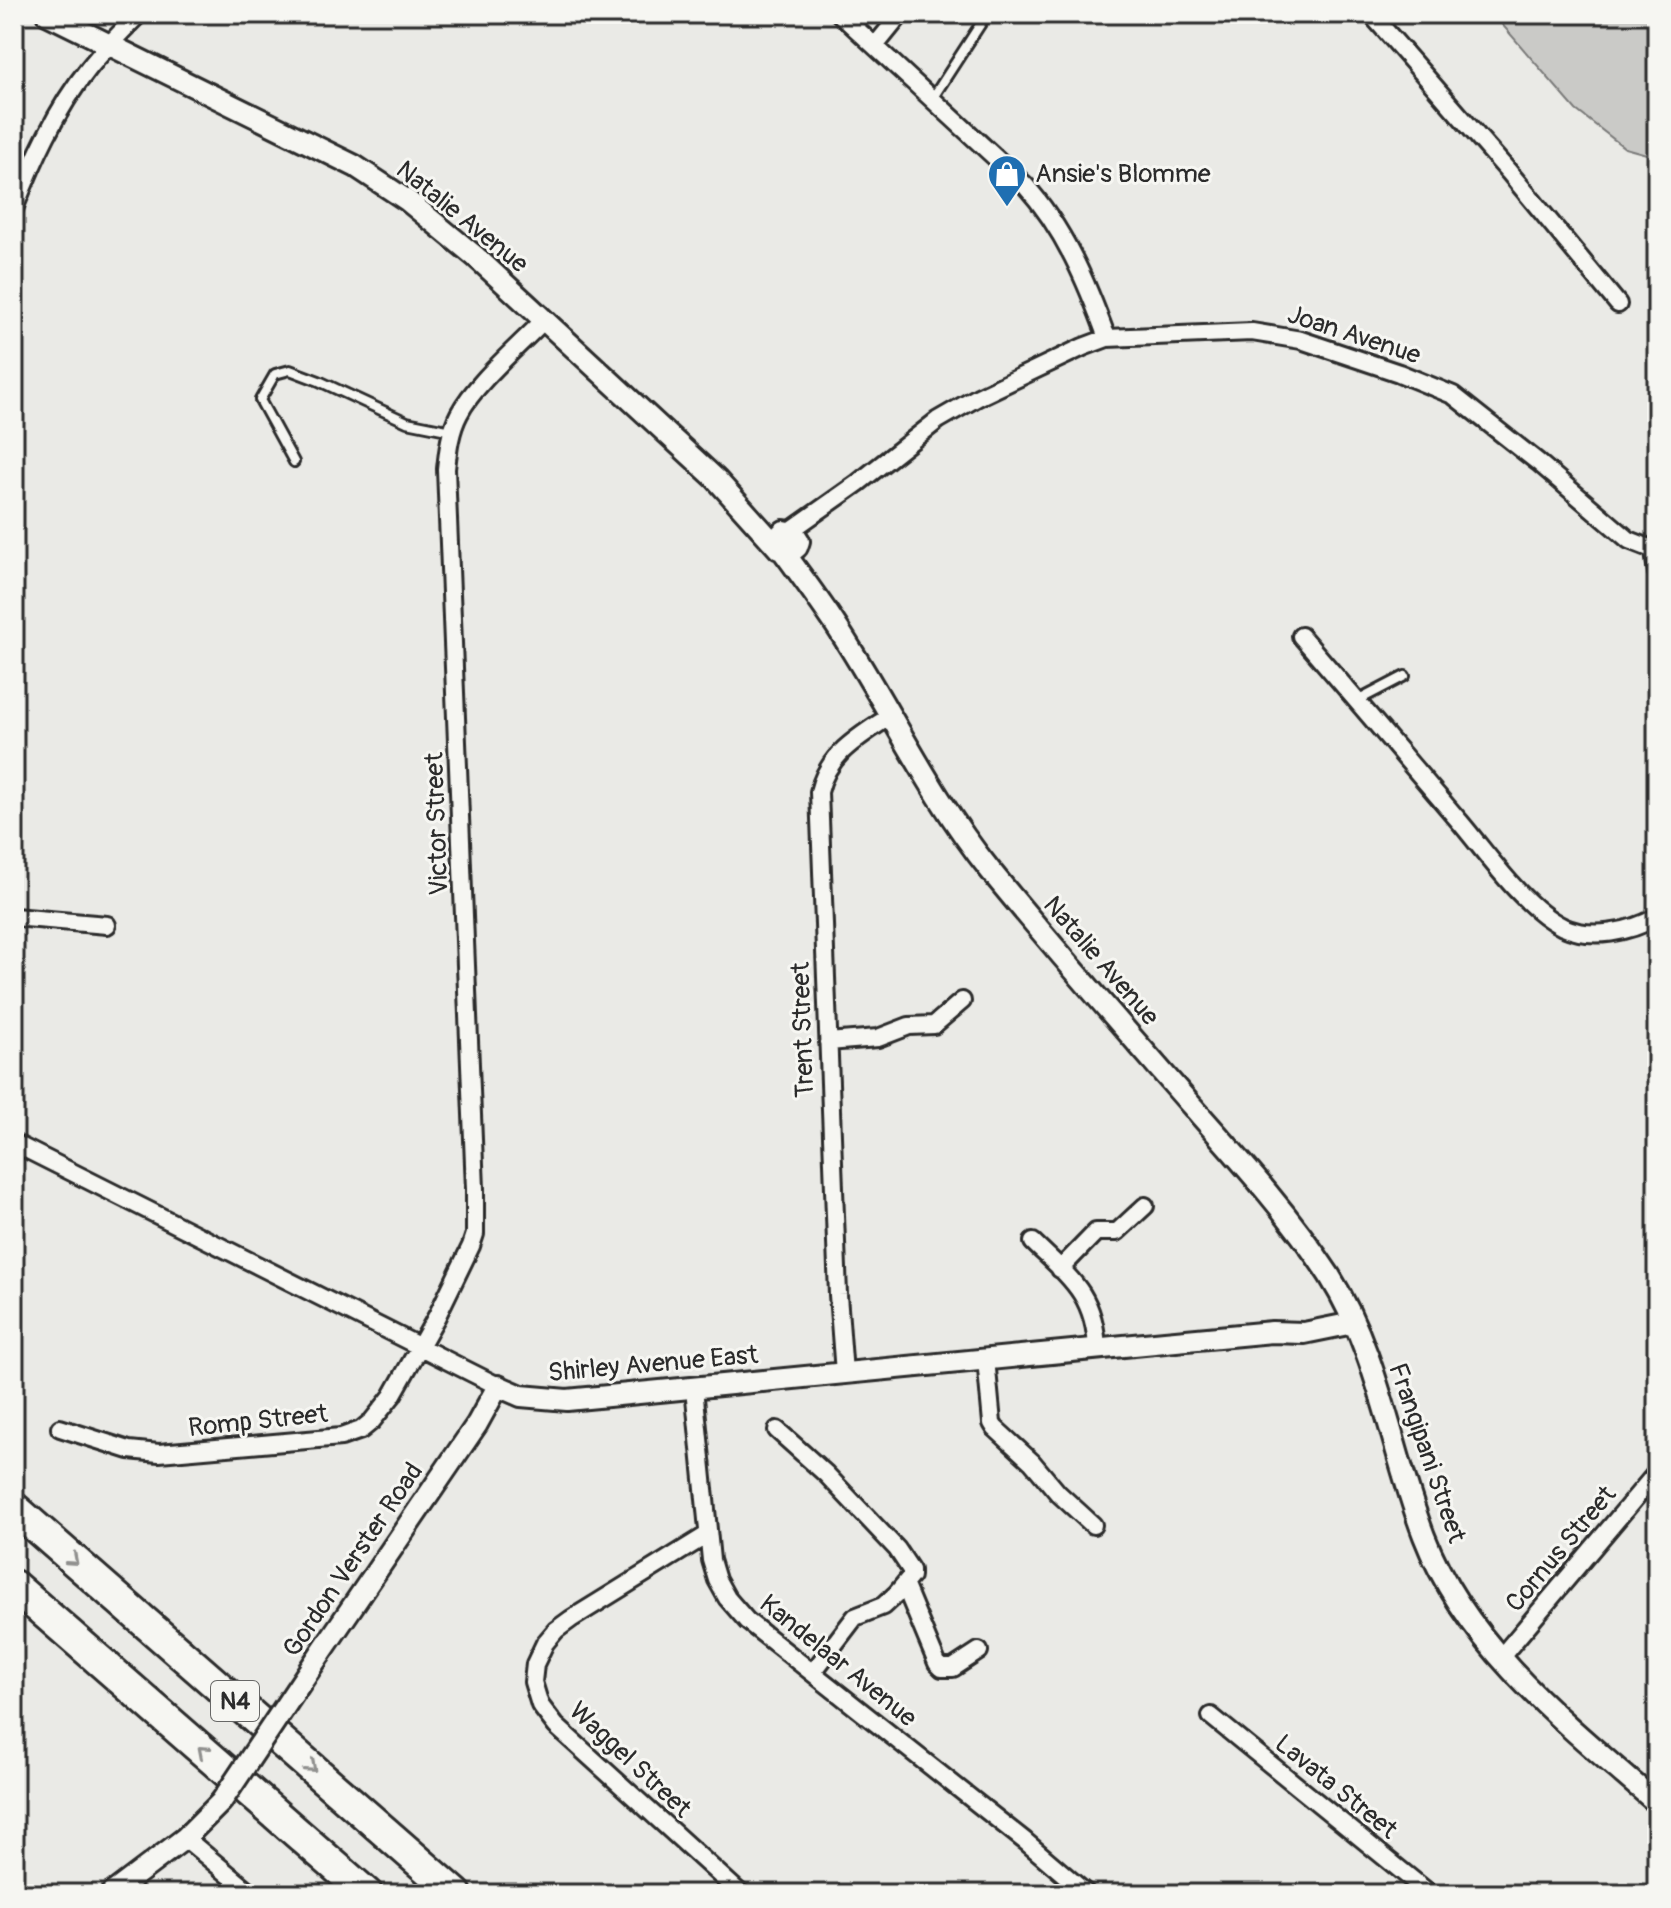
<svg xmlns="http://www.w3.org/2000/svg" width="1671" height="1908" font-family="Pangolin,sans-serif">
<rect width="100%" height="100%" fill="#eaeae6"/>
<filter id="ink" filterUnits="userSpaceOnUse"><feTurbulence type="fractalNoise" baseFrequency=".0125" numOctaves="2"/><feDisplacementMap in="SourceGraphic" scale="16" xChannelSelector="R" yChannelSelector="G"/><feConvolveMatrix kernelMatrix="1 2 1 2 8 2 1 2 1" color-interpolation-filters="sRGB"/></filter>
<g filter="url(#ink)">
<path fill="#cacac7" stroke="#7a7a79" stroke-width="2" d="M1493,14H1657V157L1625,148L1576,110Z"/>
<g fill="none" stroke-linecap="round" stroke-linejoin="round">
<defs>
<path id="service" d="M932,99L987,14
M294,462L260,400L275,374L290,370L319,381L407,422L452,431
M1357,701L1405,676"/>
<path id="minor" d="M840,14L1024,184C1064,228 1087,283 1107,338
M1371,14L1509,172L1618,304
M875,46L901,14
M14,209C33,161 56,109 89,68C104,49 122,31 139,14
M790,531L858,483L938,420L978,397L1083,347L1107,338L1252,332L1301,340L1399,373L1453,395L1538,462L1629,540L1657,551
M1654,552L1657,572
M1301,636C1354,697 1407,760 1460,822C1488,855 1524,908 1563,927C1592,940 1630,932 1657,917
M14,917L107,925
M828,1042L878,1038L909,1026L934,1025L962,1001
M14,1143L498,1386
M1033,1242C1069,1277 1095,1294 1097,1349
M1060,1269L1096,1232H1117L1145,1206
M986,1359L992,1423L995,1428L1032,1462L1058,1493L1093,1525
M844,1373L838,1295L819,792C828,753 859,737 890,716
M694,1388L711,1560L717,1580L727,1598L747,1621L1025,1841L1087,1894
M60,1428L129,1450L159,1453L341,1437L361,1430L372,1421L392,1396L437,1316L471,1246L475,1234V1189L446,469C448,450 450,431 459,414C475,383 519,346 544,320
M777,1430L826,1474L897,1549L911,1570V1576L897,1593L883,1606L855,1617L813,1672
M707,1535L571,1619L556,1630L545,1643L535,1664L533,1682L540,1705L556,1726L741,1894
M905,1586L937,1663L942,1668H953L979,1651
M1501,1657L1657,1472
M1211,1716L1430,1894
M185,1838L252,1894"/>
<path id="tertiary" d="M47,14L355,166L408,201L476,257L716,479L779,549L791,552L797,547L799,541L794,533L784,531L778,537L777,545
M783,551C800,574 817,597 833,621C887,702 928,793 990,870C1055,950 1124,1028 1192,1106C1240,1160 1289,1214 1329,1275C1379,1354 1391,1450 1424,1536C1467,1648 1569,1727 1657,1803
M320,1654L477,1424L498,1386L521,1396L567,1400L1165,1342L1272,1332L1304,1333L1353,1323
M111,1894L185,1838L221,1802"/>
<path id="motorway" d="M14,1508L456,1894
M14,1586L367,1894"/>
</defs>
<use href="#service" stroke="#2b2b2b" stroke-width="14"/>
<use href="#minor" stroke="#2b2b2b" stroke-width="22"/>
<use href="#tertiary" stroke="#2b2b2b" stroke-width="26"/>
<use href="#motorway" stroke="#2b2b2b" stroke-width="36"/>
<use href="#service" stroke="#f6f6f2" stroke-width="8"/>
<use href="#minor" stroke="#f6f6f2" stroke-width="16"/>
<use href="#tertiary" stroke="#f6f6f2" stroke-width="20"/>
<use href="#motorway" stroke="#f6f6f2" stroke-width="30"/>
<defs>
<path id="tertiary-bridge" d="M221,1802L320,1654"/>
</defs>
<use href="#tertiary-bridge" stroke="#2b2b2b" stroke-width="26" stroke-linecap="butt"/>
<use href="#tertiary-bridge" stroke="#f6f6f2" stroke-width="20"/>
</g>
<defs><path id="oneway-chevron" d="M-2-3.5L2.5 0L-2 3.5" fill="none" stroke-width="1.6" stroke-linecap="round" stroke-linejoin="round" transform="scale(2)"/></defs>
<g stroke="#90908e">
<use href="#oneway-chevron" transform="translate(73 1560) rotate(41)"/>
<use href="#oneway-chevron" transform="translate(203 1751) rotate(-139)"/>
<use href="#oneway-chevron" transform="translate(311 1767) rotate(41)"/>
</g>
</g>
<defs>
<symbol id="shop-pin" viewBox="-11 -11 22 30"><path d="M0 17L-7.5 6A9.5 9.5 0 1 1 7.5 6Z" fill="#1f6fb2" stroke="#f6f6f2"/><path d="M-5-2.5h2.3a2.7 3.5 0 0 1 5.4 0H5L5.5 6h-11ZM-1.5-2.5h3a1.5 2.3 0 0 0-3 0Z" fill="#fff"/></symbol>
</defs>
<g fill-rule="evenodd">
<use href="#shop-pin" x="985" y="152" width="44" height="60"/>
</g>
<g text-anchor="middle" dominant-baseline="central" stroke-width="6" stroke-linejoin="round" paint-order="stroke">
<rect fill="#f6f6f2" stroke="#686867" stroke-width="2" x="211" y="1681" width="48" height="40" rx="6"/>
<g font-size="24" font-weight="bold" fill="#2b2b2b">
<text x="235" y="1701">N4</text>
</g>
<g font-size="26" fill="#2b2b2b" stroke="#f6f6f2" text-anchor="start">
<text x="1035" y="174">Ansie's Blomme</text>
</g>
<g font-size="26" fill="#2b2b2b" stroke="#f6f6f2">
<text transform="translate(462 217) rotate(39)">Natalie Avenue</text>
<text transform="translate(1354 335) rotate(18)">Joan Avenue</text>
<text transform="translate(437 824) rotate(-92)">Victor Street</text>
<text transform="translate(1101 961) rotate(49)">Natalie Avenue</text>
<text transform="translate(803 1030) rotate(-92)">Trent Street</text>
<text transform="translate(653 1364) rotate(-5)">Shirley Avenue East</text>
<text transform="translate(258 1421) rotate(-6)">Romp Street</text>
<text transform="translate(1427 1453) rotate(71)">Frangipani Street</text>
<text transform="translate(1561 1549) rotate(-50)">Cornus Street</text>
<text transform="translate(353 1560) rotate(-56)">Gordon Verster Road</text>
<text transform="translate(838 1661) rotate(39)">Kandelaar Avenue</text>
<text transform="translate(630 1760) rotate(43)">Waggel Street</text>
<text transform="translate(1336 1787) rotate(39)">Lavata Street</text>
</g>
</g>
<rect width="1671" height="1908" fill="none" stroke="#f6f6f2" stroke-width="48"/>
<rect x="24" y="24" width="1623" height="1860" fill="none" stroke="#2b2b2b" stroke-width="3" filter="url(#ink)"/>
</svg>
